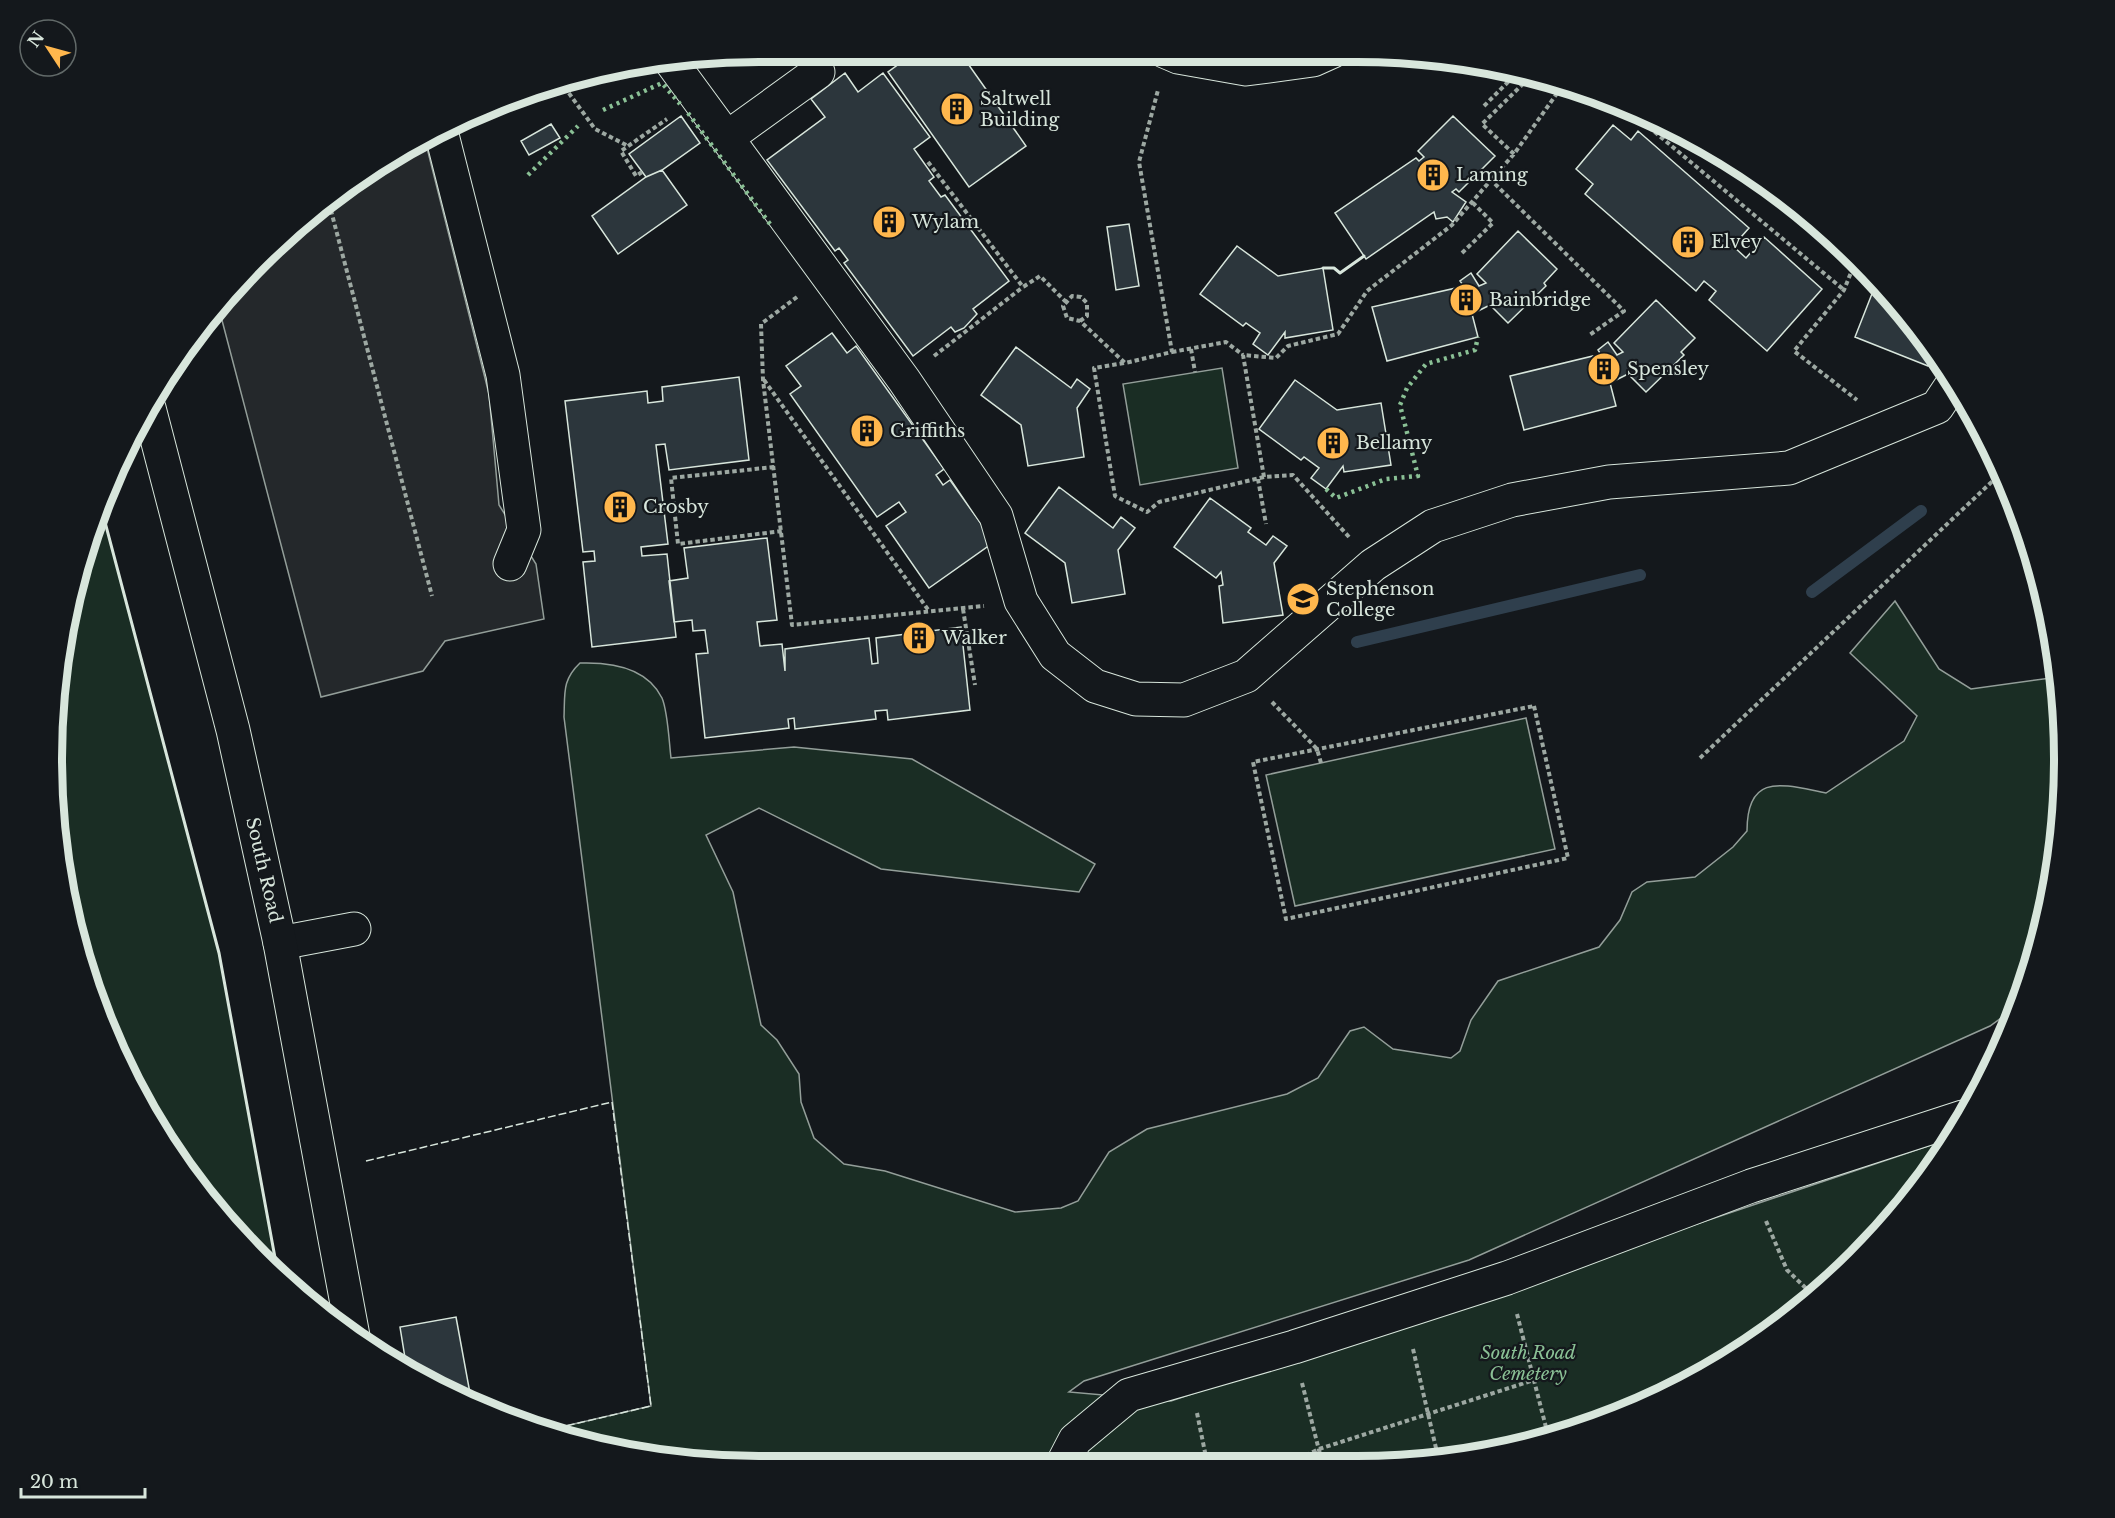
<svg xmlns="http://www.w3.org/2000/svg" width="2115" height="1518" font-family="'Libre Baskerville',serif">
<rect width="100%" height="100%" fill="#14181c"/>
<path fill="#1a2d24" stroke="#939e99" stroke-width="1.5" d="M1222,368L1238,468L1140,485L1123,384Z
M101,507L219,953L278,1274L226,1226L124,1072L75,943L57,852V666L75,575Z
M1895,601L1939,669L1971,689L2058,677L2062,806L2040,943L2015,1008L1990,1026L1469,1260L1084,1381L1069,1392L1171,1401L1949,1139L1917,1190L1823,1292L1669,1394L1540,1443L1449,1461L713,1466L576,1443L544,1431L651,1406L564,717C565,693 562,680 580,663C610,662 647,667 662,698C668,712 669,742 671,758L794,747L912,759L1095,864L1079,892L881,869L759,808L706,835L733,892L761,1025L777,1040L799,1074L801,1102L814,1138L844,1164L885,1171L1015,1212L1061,1208L1078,1201L1109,1152L1147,1129L1287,1094L1318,1078L1350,1031L1364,1027L1393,1049L1451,1058L1460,1051L1471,1020L1498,981L1599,947L1620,920L1632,892L1647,882L1695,877L1733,847L1747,831C1747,771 1784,785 1826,793L1904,741L1917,716L1850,653Z
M1526,718L1555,849L1295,906L1266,775Z"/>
<path fill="#24282b" stroke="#939e99" stroke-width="1.5" d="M424,136L489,394L499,505L536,564L544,619L445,641L423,671L321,697L218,305L226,292L366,170Z"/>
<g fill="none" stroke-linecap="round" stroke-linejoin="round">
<path stroke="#2f3f4d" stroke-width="12" d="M1812,592L1921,511
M1357,642L1640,575"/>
</g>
<path fill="#2c363c" stroke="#d8e6dc" stroke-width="1.5" d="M917,51H959L1026,146L969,187L888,72Z
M845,73L858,92L883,73L930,137L914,149L934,177L929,181L941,197L945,195L1009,281L973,309L977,314L964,328L955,332L951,327L913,356L844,263L848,260L839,248L835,251L767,160L825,117L811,99Z
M681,116L700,143L662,170L646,177L629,154Z
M1453,116L1495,156L1459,192L1456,189L1452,192L1466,202L1453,222L1447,217L1436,219L1434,212L1366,259L1335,213L1416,158L1419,161L1424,157L1418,151Z
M551,124L560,138L529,155L521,141Z
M1613,125L1631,140L1638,131L1749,228L1733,246L1746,258L1764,237L1822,289L1767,351L1709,300L1716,291L1704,281L1696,291L1585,194L1593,184L1576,169Z
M662,170L687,205L618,254L592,216L646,177Z
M1129,224L1139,286L1116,290L1107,227Z
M1518,231L1557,269L1544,283L1546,286L1508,323L1490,305L1472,314L1478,337L1387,361L1372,307L1456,288L1458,295L1468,292L1460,281L1471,273L1479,286L1486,283L1477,274Z
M1237,246L1278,276L1323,268L1333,330L1285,338V332L1268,355L1253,344L1260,333L1246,323L1243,326L1200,294Z
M1877,281L1889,292L1933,355L1928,366L1855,337Z
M1656,300L1695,338L1681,352L1684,355L1646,392L1628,374L1610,383L1616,406L1524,430L1510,376L1593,356L1595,364L1605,361L1598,350L1608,342L1617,355L1623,352L1614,343Z
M832,333L847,353L856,346L944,469L936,475L943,485L950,480L994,542L929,588L886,526L906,512L899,502L877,517L790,394L801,386L786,366Z
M1016,347L1071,388L1077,379L1090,389L1077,408L1084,457L1028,466L1021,425L981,395Z
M739,377L749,460L669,470L665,444L656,445L668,544L641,547L642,556L667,554L676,637L592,647L583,562L595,561L594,551L583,552L565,401L647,391L648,403L663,401L662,387Z
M1295,380L1337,410L1381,403L1391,465L1344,472L1343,466L1326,489L1311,478L1319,468L1304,457L1301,460L1259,429Z
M1059,487L1113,528L1121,517L1135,528L1118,550L1125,594L1072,603L1065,563L1025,533Z
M1210,498L1251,528L1248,532L1266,545L1273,536L1287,546L1274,563L1283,615L1223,623L1219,586L1223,585L1221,572L1216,578L1174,547Z
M767,538L777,620L757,622L760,646L782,644L785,671V649L869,638L872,664L878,663L876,638L961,627L970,710L888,720L887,710L875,711L876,719L795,729L794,718L788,719L789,728L705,738L696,654L708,653L705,630L693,631L692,620L674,622L669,581L688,578L684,548Z
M456,1317L472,1404L446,1394L407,1370L400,1327Z"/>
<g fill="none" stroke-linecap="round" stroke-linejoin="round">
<defs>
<path id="minor" d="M1164,51L1178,57L1246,69L1313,60L1333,51
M672,63L904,380L996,516L1021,601L1055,655L1095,686L1136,699L1184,700L1246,676L1373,565L1433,526L1512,500L1609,482L1789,468L1937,407L1953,383
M440,127L503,375L524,530L510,564
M728,137L818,72
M280,943L354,929
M1063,1463L1075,1440L1129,1395L1294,1347L1507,1278L1751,1186L1963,1117"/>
<path id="major" d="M149,408L233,730L280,943L353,1336"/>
</defs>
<use href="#minor" stroke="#d8e6dc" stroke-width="35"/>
<use href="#major" stroke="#d8e6dc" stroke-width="35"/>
<path stroke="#9da8a2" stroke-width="4" stroke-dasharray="4.5 3" stroke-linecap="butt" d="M560,81L595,129L628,146
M1620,103L1844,290
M1484,106L1518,72
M1514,154L1482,124L1531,76
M928,162L1023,287L1040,276L1065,301
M642,172L636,176L621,151L667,119
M1491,180L1514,154L1563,85
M329,203L432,596
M1462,253L1493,223L1473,203
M1856,260L1844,290L1794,351L1857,400
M797,297L761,324L763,380L792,625L984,606
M1080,321L1087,316V303L1081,297L1072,296L1063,306L1067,318L1080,321L1125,363L1172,352L1139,162L1158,90
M1191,349L1195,372
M1172,352L1226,342L1243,355
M934,356L1023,287
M1124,363L1094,368L1115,496L1147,512L1159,502L1264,477
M764,380L929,611
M774,467L671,478L678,544L782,531
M1258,479L1266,524
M1349,537L1293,475L1264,477L1243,355L1276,358L1288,346L1338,334L1367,291L1452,225L1491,180L1624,311L1588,336
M963,609L975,685
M1272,702L1317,749L1321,763
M1534,706L1568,858L1286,919L1253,762Z
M1700,758L2000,474
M1766,1221L1787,1270L1815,1297
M1517,1314L1549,1439
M1413,1349L1439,1461
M1302,1383L1322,1462
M1197,1413L1207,1462
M1292,1462L1319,1449L1534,1380"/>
<use href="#minor" stroke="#14181c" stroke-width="33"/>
<use href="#major" stroke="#14181c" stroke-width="33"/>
<path stroke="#8ac095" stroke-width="4.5" stroke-dasharray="3 4.5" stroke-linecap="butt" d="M603,110L662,83L680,104
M688,113L770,224
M528,175L578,126
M1326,489L1336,498L1386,479L1418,476L1400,405L1407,388L1426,364L1475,350L1478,337"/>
<path stroke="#d8e6dc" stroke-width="1.5" stroke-dasharray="8 3" stroke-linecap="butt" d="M366,1161L612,1102L651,1406L544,1431"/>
<path stroke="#d8e6dc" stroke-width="3" d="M1323,268H1334L1340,273L1364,256
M101,507L219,953L278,1274"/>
</g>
<defs>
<symbol id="building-disc" viewBox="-11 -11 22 22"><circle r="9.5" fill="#ffb74d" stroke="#14181c"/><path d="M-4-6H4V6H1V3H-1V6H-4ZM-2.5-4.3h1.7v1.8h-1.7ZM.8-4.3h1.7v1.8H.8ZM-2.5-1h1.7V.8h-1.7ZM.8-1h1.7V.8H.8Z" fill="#111"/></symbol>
<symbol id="university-disc" viewBox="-11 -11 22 22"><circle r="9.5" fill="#ffb74d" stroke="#14181c"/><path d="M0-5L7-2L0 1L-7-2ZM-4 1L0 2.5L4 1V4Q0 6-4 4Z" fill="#111"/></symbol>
</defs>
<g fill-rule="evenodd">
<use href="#building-disc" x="938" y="90" width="38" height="38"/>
<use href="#building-disc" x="1414" y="156" width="38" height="38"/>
<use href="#building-disc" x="870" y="203" width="38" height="38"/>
<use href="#building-disc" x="1669" y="223" width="38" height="38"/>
<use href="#building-disc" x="1447" y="281" width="38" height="38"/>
<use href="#building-disc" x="1585" y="350" width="38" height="38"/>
<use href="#building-disc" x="848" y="412" width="38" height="38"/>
<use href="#building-disc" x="1314" y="424" width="38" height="38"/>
<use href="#building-disc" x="601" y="488" width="38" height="38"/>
<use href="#university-disc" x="1284" y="580" width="38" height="38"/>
<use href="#building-disc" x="900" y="619" width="38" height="38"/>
</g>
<g text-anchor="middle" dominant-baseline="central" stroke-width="4.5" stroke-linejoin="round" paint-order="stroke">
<g font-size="18" fill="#d8e6dc" stroke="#14181c" text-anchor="start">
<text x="980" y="99">Saltwell<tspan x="980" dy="21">Building</tspan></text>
<text x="1456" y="175">Laming</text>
<text x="912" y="222">Wylam</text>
<text x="1711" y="242">Elvey</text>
<text x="1489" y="300">Bainbridge</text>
<text x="1627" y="369">Spensley</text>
<text x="890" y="431">Griffiths</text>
<text x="1356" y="443">Bellamy</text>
<text x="643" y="507">Crosby</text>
<text x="1326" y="589">Stephenson<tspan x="1326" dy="21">College</tspan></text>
<text x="942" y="638">Walker</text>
</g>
<g font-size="18" fill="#d8e6dc" stroke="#14181c">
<text transform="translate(264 870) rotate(77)">South Road</text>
</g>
<g font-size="18" font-style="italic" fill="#8ac095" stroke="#14181c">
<text x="1528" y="1353">South Road<tspan x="1528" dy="21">Cemetery</tspan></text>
</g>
</g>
<path d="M0 0H2115V1518H0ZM759 62H1357A697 697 0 0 1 2054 759V759A697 697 0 0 1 1357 1456H759A697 697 0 0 1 62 759V759A697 697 0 0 1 759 62Z" fill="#14181c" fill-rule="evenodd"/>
<path fill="none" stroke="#d8e6dc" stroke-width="8" d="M759 62H1357A697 697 0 0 1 2054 759V759A697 697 0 0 1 1357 1456H759A697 697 0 0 1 62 759V759A697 697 0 0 1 759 62Z"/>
<g transform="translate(48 48) rotate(306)"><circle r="28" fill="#14181c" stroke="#626a69" stroke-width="1.5"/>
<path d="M0-4.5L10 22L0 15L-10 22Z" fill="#ffb74d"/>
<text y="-9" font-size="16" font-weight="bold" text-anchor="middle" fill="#d8e6dc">N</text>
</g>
<path d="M21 1488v9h124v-9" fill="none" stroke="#d8e6dc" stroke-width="3"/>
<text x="30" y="1488" font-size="18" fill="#d8e6dc" stroke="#14181c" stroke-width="4.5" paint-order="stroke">20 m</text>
</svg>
